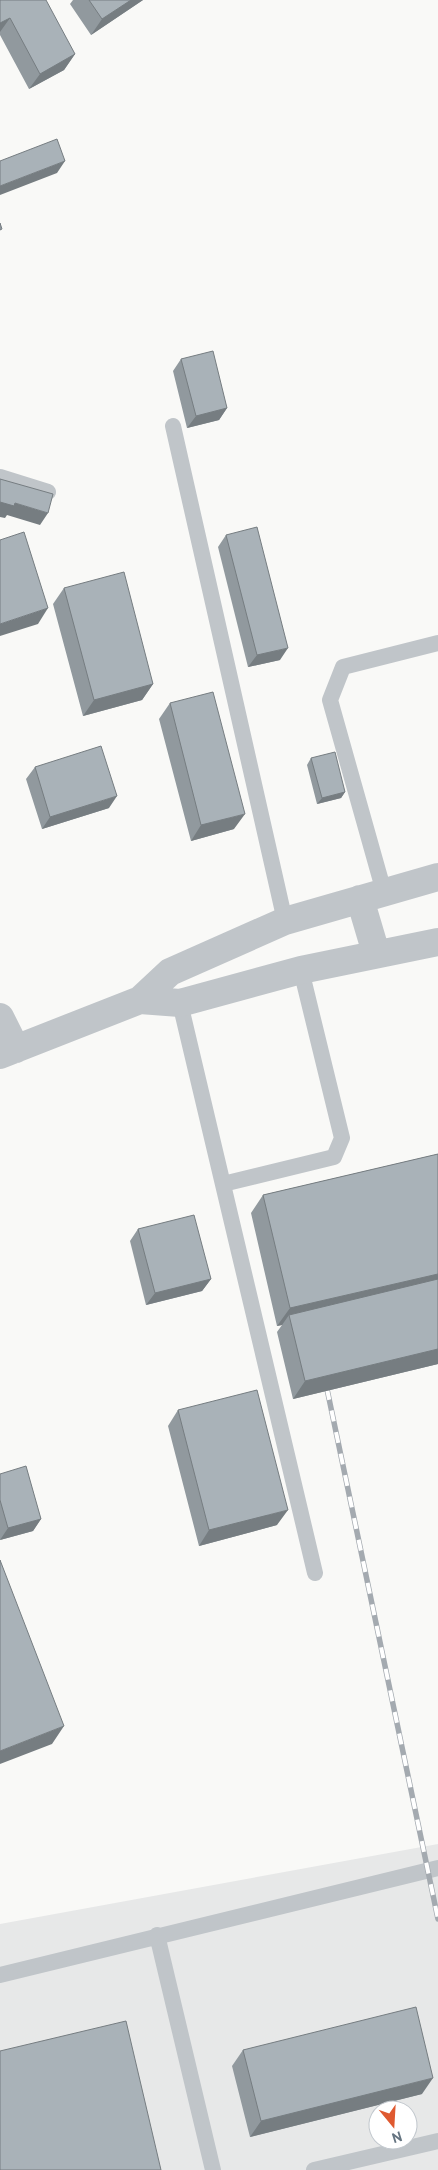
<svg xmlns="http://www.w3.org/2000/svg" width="438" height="2170" font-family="Overpass,sans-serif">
<rect width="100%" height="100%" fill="#f9f9f7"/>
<path fill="#e7e8e8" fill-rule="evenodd" d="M438,1844V2170H0V1924ZM378,2110H408V2140H378Z"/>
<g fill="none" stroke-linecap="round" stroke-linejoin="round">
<path stroke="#c0c5c9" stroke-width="16" d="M173,426L285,921
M0,477L48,492
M384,892L330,700L343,667L438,643
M180,1003L315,1573
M223,1184L334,1157L342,1138L301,970
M157,1935L213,2170
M0,1975L438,1868
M314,2170L438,2141"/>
<path stroke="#c0c5c9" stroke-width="28" d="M360,899L376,953
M140,1000L180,1003L301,970L438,942
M0,1017L16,1049
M0,1055L140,1000L170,972L285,921L438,877"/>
<defs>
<path id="rail" d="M327,1389L438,1919"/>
</defs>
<use href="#rail" stroke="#a4aab0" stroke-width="5.5"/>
<use href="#rail" stroke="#fff" stroke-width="4" stroke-dasharray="11" stroke-linecap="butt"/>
</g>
<path fill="#91999e" d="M0,0L75,54L64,70L29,89L0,35Z
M73,0H143L91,35L70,4Z
M181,359L227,408L219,420L187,428L173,371Z
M226,535L280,660L248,667L218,547Z
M64,588L153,684L142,700L83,716L53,604Z
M170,703L234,829L191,841L159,719Z
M311,758L345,792L341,798L317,804L307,765Z
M35,767L109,808L42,829L26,779Z
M438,1154V1364L293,1399L277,1332L282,1325L277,1326L251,1213L263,1195Z
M138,1229L211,1279L202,1291L146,1305L130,1241Z
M178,1410L277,1525L199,1546L168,1426Z
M0,1474L41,1519L33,1531L0,1540Z
M243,2050L422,2094L250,2137L232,2066Z"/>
<path fill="#767d81" d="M131,0H143L91,35L102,19Z
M10,18L0,32V23Z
M75,54L64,70L29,89L40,74Z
M65,161L57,173L0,195V186Z
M227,408L219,420L187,428L196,416Z
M0,502L15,503L48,513L40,525L7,515L5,518L0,517Z
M48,608L38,624L0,636V624Z
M288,648L280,660L248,667L257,655Z
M153,684L142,700L83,716L94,700Z
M345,792L341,798L317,804L322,798Z
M117,796L109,808L42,829L50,817Z
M245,814L234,829L191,841L201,825Z
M438,1274V1288L289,1315L282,1325L277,1326L290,1308Z
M211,1279L202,1291L146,1305L155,1293Z
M438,1349V1364L293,1399L305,1381Z
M288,1510L277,1525L199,1546L209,1530Z
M41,1519L33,1531L0,1540L8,1528Z
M64,1726L52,1744L0,1764V1751Z
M433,2078L422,2094L250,2137L261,2121Z"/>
<path fill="#a9b2b8" stroke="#767d81" d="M0,0H46L75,54L40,74L10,18L0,23Z
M89,0H131L102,19Z
M57,139L65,161L0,186V161Z
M0,223L2,229L0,230Z
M213,351L227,408L196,416L181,359Z
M0,479L53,494L48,513L15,503L14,506L0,502Z
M257,527L288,648L257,655L226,535Z
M24,532L48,608L0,624V540Z
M124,572L153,684L94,700L64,588Z
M213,692L245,814L201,825L170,703Z
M101,746L117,796L50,817L35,767Z
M335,752L345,792L322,798L311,758Z
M438,1154V1274L290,1308L263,1195Z
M194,1215L211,1279L155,1293L138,1229Z
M438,1279V1349L305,1381L289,1315Z
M257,1390L288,1510L209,1530L178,1410Z
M26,1466L41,1519L8,1528L0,1500V1474Z
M0,1560L64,1726L0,1751Z
M416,2007L433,2078L261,2121L243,2050Z
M126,2021L161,2170H0V2051Z"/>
<g transform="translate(393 2125) rotate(162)"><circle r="24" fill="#ffffff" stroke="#c1c7cd"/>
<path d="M0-4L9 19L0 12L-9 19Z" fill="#df5930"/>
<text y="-8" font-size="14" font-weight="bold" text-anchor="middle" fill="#657481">N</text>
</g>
</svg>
